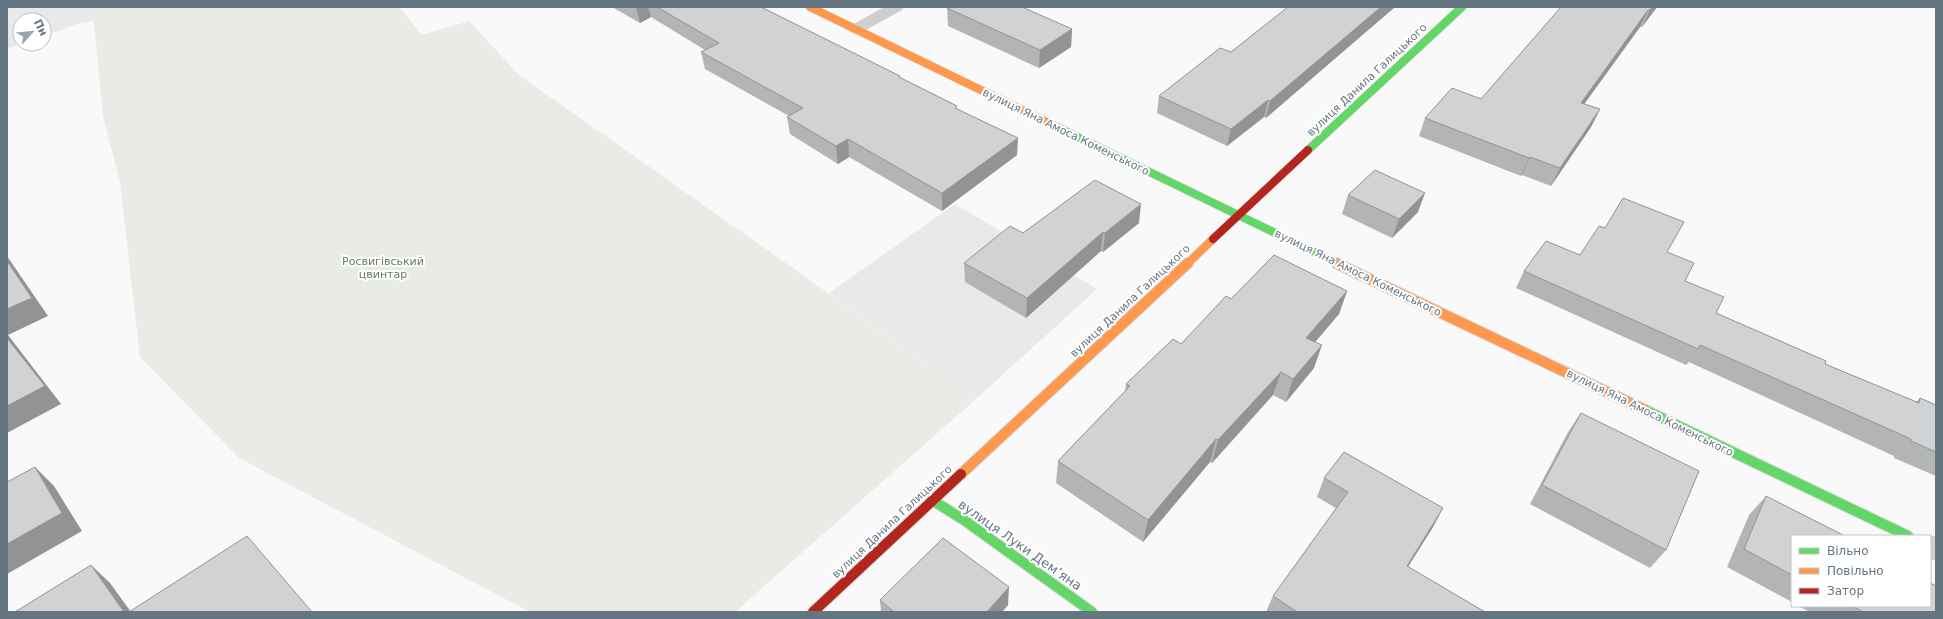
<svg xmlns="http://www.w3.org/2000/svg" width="1943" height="619" font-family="'DejaVu Sans',sans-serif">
<rect width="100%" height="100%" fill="#f9f9f9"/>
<path fill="#e8e9e9" d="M7,7H104L94,21L80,23L44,36V20H20V44H21L7,49Z
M955,204L1097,289L977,398L829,293Z"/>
<path fill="#e8ebe6" d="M104,7H399L422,35L469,21L519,75L977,398L735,612H530L239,458L140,357L120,182L103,116L94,21Z"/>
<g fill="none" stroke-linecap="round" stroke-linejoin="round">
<defs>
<path id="fast-far1" d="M1059,128L1335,262
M1308,150L1462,7"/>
<path id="fast" d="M1645,410L1908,536
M932,500L964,520L1092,612"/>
<path id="slow-far1" d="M810,7L1059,128
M1335,262L1338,264
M1187,264L1213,239"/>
<path id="slow" d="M1336,263L1645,410
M961,474L1188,263"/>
<path id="jam-far1" d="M1213,239L1308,150"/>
<path id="jam" d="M813,612L961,474"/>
</defs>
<use href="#fast-far1" stroke="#d5d6d7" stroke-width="9"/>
<use href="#fast" stroke="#d5d6d7" stroke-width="12"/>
<use href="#slow-far1" stroke="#d5d6d7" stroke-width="9"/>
<use href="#slow" stroke="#d5d6d7" stroke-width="12"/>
<use href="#jam-far1" stroke="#d5d6d7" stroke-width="9"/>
<use href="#jam" stroke="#d5d6d7" stroke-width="12"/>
<path fill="#cecfd0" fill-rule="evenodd" d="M884,7H904L902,10L862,32L856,34L850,32L848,29L850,26Z
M1930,535L1936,537V561L1930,559V536H1928Z"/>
<use href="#fast-far1" stroke="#63d668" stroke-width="8"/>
<use href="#fast" stroke="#63d668" stroke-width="10"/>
<use href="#slow-far1" stroke="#ff974d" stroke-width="8"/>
<use href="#slow" stroke="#ff974d" stroke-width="10"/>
<use href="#jam-far1" stroke="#b3261e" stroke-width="8"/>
<use href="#jam" stroke="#b3261e" stroke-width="10"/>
</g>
<path fill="#b3b5b5" d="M612,7H761L900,78L957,109L1017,155L942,211L849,157L838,164L790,134L787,117L789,116L705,69L701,52L705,50L651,17L640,23Z
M1288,7H1395L1367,31L1266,118L1264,117L1227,146L1157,113L1159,96L1231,52Z
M1561,7H1657L1642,27H1640L1584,104L1600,109L1591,127L1551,186L1522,175L1521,176L1419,136L1425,118L1481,99Z
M947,8L1072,29L1071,47L1039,68L948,26Z
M1348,195L1418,212L1392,238L1342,214Z
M1139,223L1103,252L1101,251L1026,318L965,282L964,263L1023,233Z
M1667,252L1685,281L1716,313L1825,364L1916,402L1920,398L1936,405V476L1894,458V456L1689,362L1686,365L1516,288L1524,271L1580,255Z
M1347,291L1339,314L1315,342L1314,368L1286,402L1273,395L1212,463L1210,462L1143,542L1056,483L1058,461L1125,391L1126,384L1181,344L1231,299Z
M1581,413L1666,550L1650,568L1530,504L1568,432Z
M1324,478L1443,508L1433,527L1408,567L1485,612H1266L1273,596L1336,508L1317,497Z
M1766,496L1792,536V602L1727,567L1749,515Z
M880,600L1008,605L1002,612H881Z
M1798,606H1930L1936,612H1810Z"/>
<path fill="#929394" d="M636,7H648L651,17L640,23Z
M1381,7H1395L1367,31L1266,118L1270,101Z
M1653,7H1657L1642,27L1650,10Z
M1648,10L1640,27L1572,121L1581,103Z
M1072,29L1071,47L1039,68L1040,50Z
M1268,100L1264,117L1227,146L1231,129Z
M1600,109L1591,127L1551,186L1560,168Z
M1018,138L1017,155L942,211V193Z
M848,139L849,157L838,164L836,146Z
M1530,157L1522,175L1521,176L1529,158Z
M1425,193L1418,212L1392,238L1399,219Z
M1141,204L1139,223L1103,252L1105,233Z
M1103,232L1101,251L1026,318L1027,298Z
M7,256L48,316L8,335L61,404L7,433Z
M1347,291L1339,314L1299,361L1306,338Z
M1322,345L1314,368L1286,402L1293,379Z
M1281,372L1273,395L1212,463L1218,440Z
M1216,439L1210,462L1143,542L1148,520Z
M35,467L54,486L82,531L7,574V544Z
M1443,508L1433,527L1397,584L1407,566Z
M91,565L110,583L131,612H124Z
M1009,587L1008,605L1002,612H987Z"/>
<path fill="#d0d2d3" stroke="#929394" d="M657,7H761L900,76L899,77L957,106L955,108L1018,138L942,193L848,139L836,146L787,117L803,108L701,52L719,43Z
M948,7H1022L1072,29L1040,50L947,8Z
M1288,7H1381L1270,101L1268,100L1231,129L1159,96L1220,48L1231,52Z
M1561,7H1653L1650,10H1648L1581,103L1600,109L1560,168L1530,157L1529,158L1425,118L1452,88L1481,99Z
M1375,170L1425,193L1399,219L1348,195Z
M1095,180L1141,204L1105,233L1103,232L1027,298L964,263L1010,226L1023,233Z
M1623,198L1684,222L1667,252L1694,263L1685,281L1724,297L1716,313L1826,361L1825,364L1919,403L1920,398L1936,405V452L1911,441V439L1700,345L1698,349L1524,271L1546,241L1580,255L1599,226L1605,228Z
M1274,255L1347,291L1306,338L1322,345L1293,379L1281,372L1218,440L1216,439L1148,520L1058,461L1130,386L1126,384L1173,339L1181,344L1226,296L1231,299Z
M7,261L32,298L7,309Z
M7,338L45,386L7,406Z
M1581,413L1699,471L1666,550L1542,485Z
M1344,452L1443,508L1407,566L1485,612H1297L1273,596L1348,492L1324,478Z
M35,467L62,513L7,544V482Z
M1766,496L1845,536H1792V575L1744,549Z
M247,536L312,612H129Z
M943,538L1009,587L987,612H894L880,600Z
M91,565L124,612H15Z
M1930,583L1936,586V612H1863L1852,606H1930Z"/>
<g text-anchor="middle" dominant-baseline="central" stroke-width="4" stroke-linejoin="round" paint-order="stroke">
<g font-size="11" fill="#657683" stroke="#fff">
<text transform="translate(1367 80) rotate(-43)">вулиця Данила Галицького</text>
<text transform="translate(1066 132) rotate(26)">вулиця Яна Амоса Коменського</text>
<text transform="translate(1358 273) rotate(26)">вулиця Яна Амоса Коменського</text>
<text transform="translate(1130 301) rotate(-43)">вулиця Данила Галицького</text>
<text transform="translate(1650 413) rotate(26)">вулиця Яна Амоса Коменського</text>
<text transform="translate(892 522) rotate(-43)">вулиця Данила Галицького</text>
</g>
<g font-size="11" fill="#687a64" stroke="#fff">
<text x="383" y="261">Росвигівський<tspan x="383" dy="13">цвинтар</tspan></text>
</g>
<g font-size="13" fill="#657683" stroke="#fff">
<text transform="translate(1020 545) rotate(35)">вулиця Луки Демʼяна</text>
</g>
</g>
<rect width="1943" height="619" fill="none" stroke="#657683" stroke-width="16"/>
<rect x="1791" y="535" width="140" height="72" fill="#ffffff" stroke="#c1c8cd"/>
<rect x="1799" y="548" width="20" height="6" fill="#63d668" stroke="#c1c8cd"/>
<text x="1827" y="555" font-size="12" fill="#657683">Вільно</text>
<rect x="1799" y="568" width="20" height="6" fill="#ff974d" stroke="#c1c8cd"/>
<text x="1827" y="575" font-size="12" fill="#657683">Повільно</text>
<rect x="1799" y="588" width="20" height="6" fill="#b3261e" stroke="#c1c8cd"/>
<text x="1827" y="595" font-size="12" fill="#657683">Затор</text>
<g transform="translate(32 32) rotate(63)"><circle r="19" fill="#ffffff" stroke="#c1c8cd"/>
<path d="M0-3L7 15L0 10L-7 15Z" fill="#99a4ac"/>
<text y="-6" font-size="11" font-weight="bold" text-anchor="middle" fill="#657683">Пн</text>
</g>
</svg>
